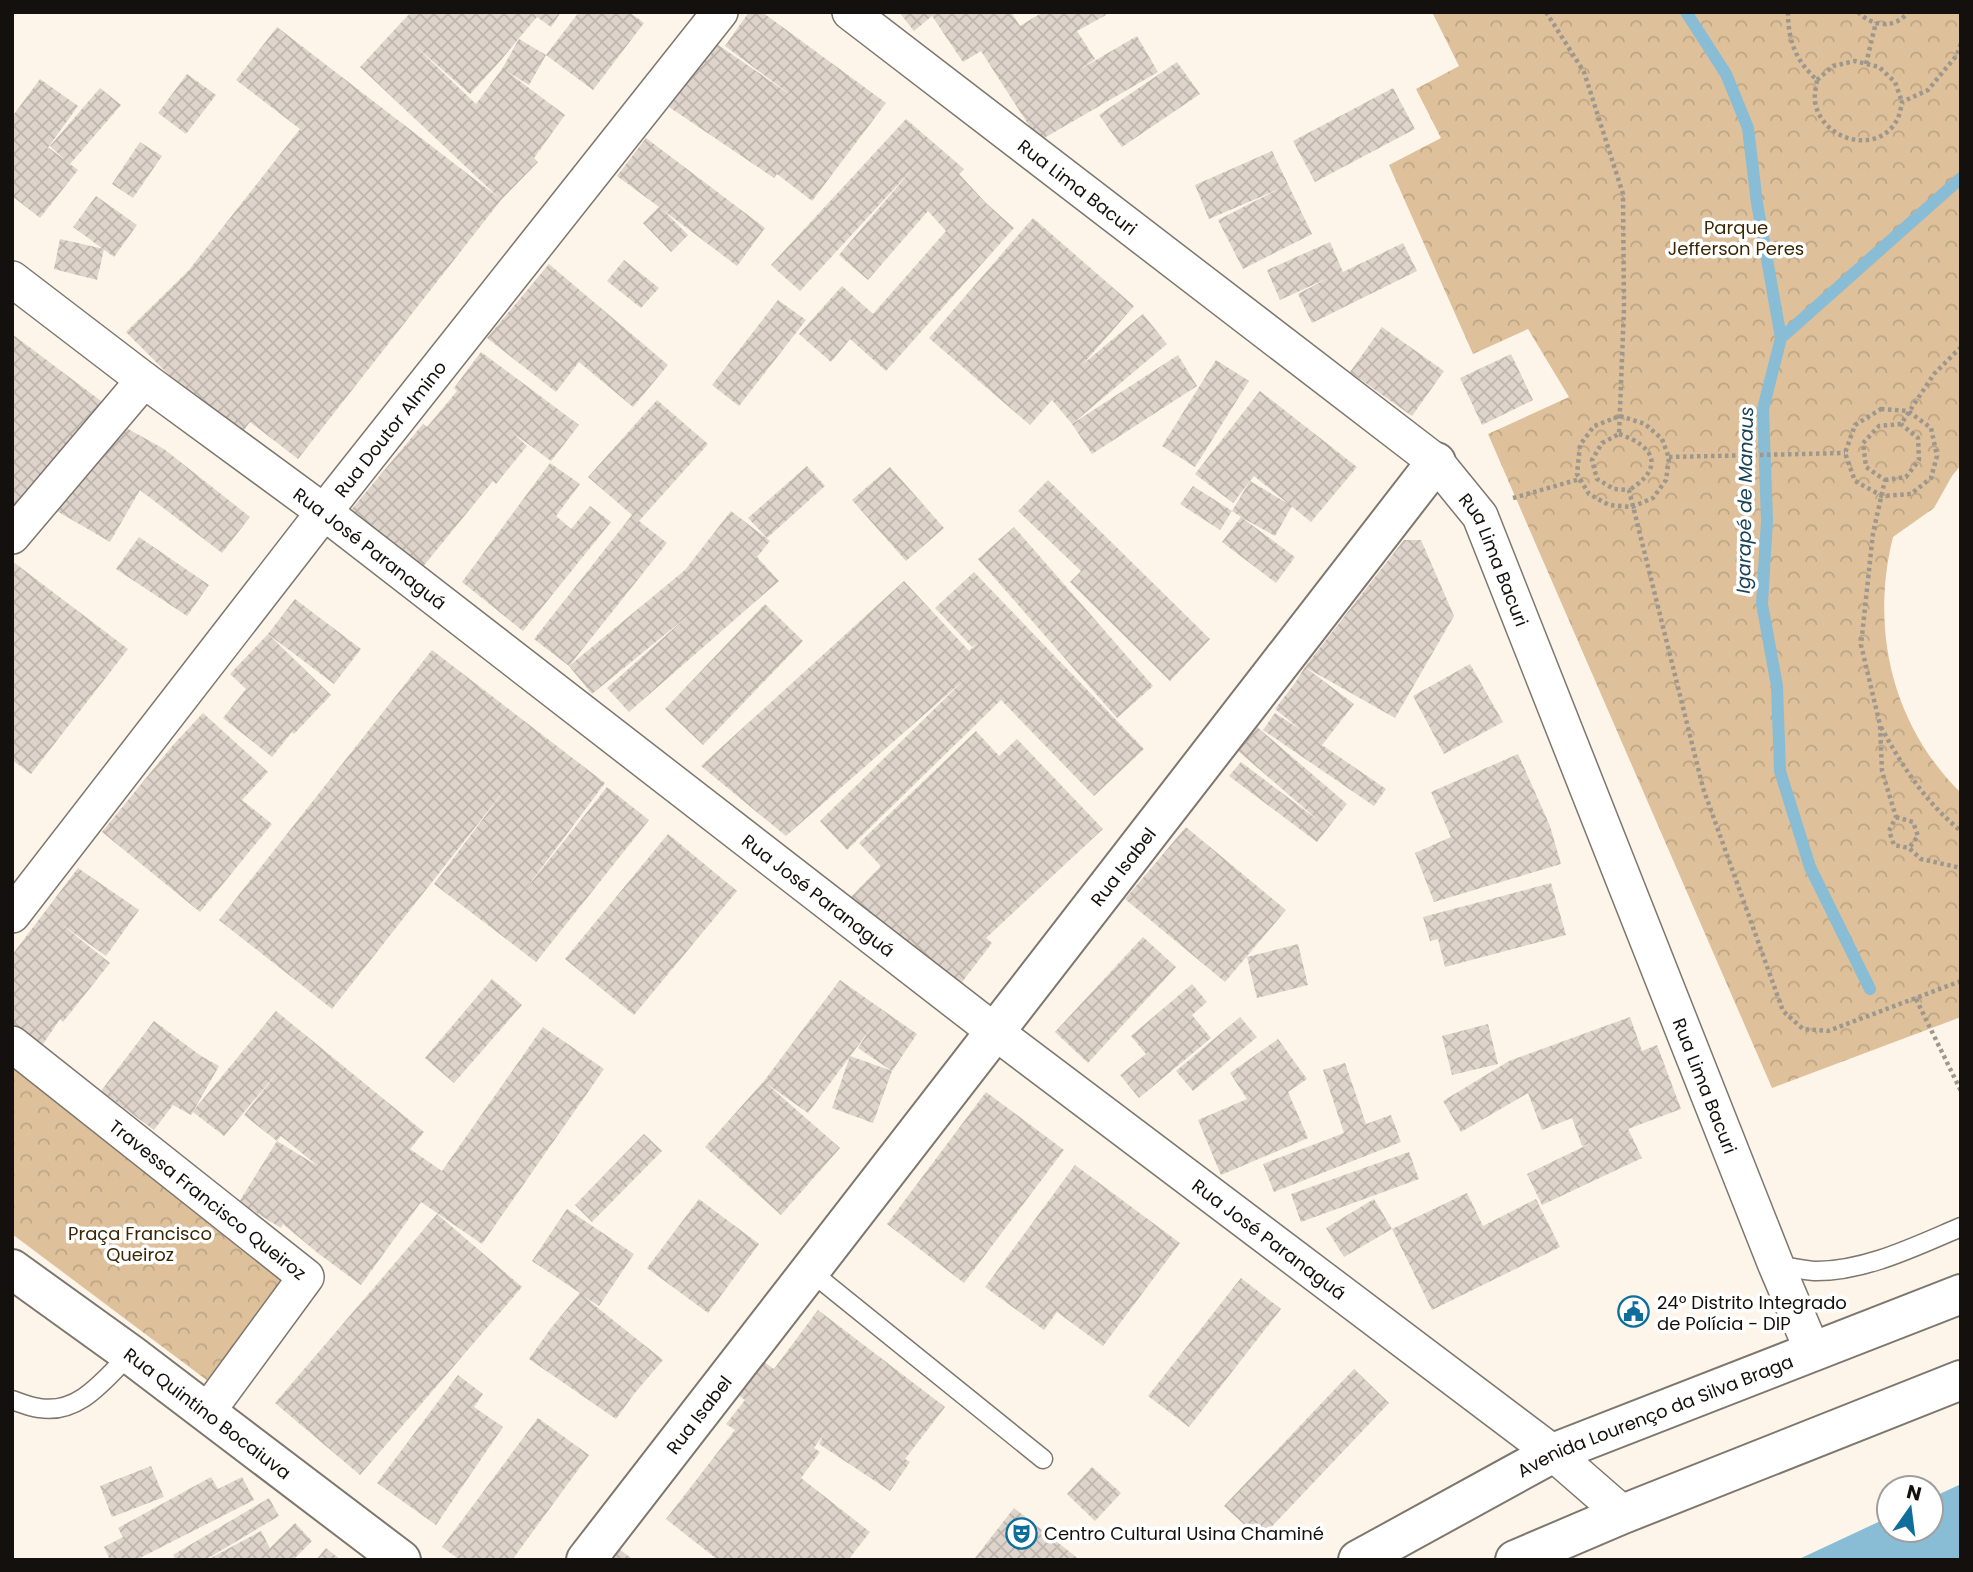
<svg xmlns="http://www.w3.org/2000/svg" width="1973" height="1572" font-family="Poppins,sans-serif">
<defs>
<pattern id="park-crowns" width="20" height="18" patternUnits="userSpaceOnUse" patternTransform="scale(1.75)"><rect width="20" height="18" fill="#dec19a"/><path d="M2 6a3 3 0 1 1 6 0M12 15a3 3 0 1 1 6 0" fill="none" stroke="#bea584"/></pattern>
<pattern id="building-cross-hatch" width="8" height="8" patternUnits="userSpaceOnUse" patternTransform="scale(1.75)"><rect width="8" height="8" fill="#dfd4cb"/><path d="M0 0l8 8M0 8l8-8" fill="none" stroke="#beb5ad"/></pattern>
</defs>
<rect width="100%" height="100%" fill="#fdf5e9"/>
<path fill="url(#park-crowns)" d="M1432,12H1961V465L1952,476L1934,508L1893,537C1870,629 1892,725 1961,793V1017L1772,1088L1488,434L1569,397L1528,329L1473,354L1389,165L1441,138L1416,89L1459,66Z
M12,1061L304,1280L220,1390L12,1234Z"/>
<path fill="#89bcd5" d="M1961,1484V1560H1797L1889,1517V1530H1931V1498Z"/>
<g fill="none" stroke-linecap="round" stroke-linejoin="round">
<path stroke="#89bcd5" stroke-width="12" d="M1686,12L1726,74L1748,128L1757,203L1781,338L1763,409L1767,520L1762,604L1777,686L1780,771L1810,867L1870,989
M1781,338L1961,178"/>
</g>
<path fill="url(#building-cross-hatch)" d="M411,12H561L551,27L537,17L520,37L501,60L470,94L412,43L476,104L502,69L519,39L546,55L579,12H629L644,23L593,90L546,55L529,85L505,70L565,115L534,158L538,162L501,200L298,459L250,422L241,434L181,387L126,332L189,270L300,129L236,80L277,27L499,198L360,67Z
M749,12H762L886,103L812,201L777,174L774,178L669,107L714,42L795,98L725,46Z
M899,12H1011L1020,26L1043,12H1104L1106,15L1077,31L1095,59L1079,70L1137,36L1158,72L1039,141L981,51L963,62L932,16L914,31Z
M1177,62L1200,94L1122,147L1099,115Z
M187,74L216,95L186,134L158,113Z
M40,79L78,106L47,149L49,148L65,160L50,146L100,88L121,105L70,164L78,170L40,218L12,196V117Z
M1393,88L1415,129L1315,182L1293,141Z
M906,119L964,169L959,174L986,203L1014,228L886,371L850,339L831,362L799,334L842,286L873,314L946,231L928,211L868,280L839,255L915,166L800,291L771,265Z
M646,138L765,228L737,266L663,210L688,235L671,252L643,223L659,207L617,176Z
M140,142L162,156L133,198L112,184Z
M1272,151L1312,234L1243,269L1218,220L1279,189L1209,219L1195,185Z
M96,196L137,225L114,257L73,227Z
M1033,218L1134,306L1083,364L1143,314L1167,344L1072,424L1178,355L1197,386L1092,454L1072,424L1052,400L1030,425L929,338Z
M60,239L104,249L97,280L54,269Z
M1330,242L1343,272L1403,243L1417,271L1312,323L1298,294L1328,278L1280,300L1267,270Z
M624,260L659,288L641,308L607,281Z
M549,264L668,365L633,407L579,362L556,392L487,338Z
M778,300L806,320L739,406L712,385Z
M1382,327L1444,371L1412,416L1350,372Z
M12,334L109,407L103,415L164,449L250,517L222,553L140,490L110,542L50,507L12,533Z
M481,352L579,425L551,461L512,432L527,446L496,484L493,481L421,569L351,510L423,424L427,427L457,391L454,388Z
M1511,354L1533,400L1482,425L1460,378Z
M1216,360L1249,381L1195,467L1162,446Z
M1260,391L1357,467L1311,522L1254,476L1250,481L1292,506L1275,536L1241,517L1295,557L1276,583L1222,542L1241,517L1232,511L1220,530L1180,504L1193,486L1232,511L1250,481L1233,503L1195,474Z
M657,400L708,444L639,521L667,543L569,666L685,570L731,511L770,541L757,557L779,581L629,712L607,688L690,614L592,694L569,666L534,639L632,515L588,477Z
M550,463L580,484L556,516L571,529L590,506L611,522L523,631L462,582Z
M807,466L825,486L767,538L748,518Z
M890,467L944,528L906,561L852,500Z
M1048,480L1210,639L1170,681L1070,582L1081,571L1018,511Z
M1014,527L1153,686L1117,718L978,559Z
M139,537L209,585L187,616L116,569Z
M1404,540H1421L1454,616L1395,718L1305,667L1354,704L1322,745L1386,789L1374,806L1263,730L1275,713L1301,730L1275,709L1295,683L1305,667Z
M12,561L128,649L31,774L12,760Z
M974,572L1144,749L1094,796L1001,700L847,850L820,821L966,678L786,836L701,766L904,581L969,651L978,643L972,647L935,608Z
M295,599L361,649L334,684L268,634Z
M765,604L803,641L703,745L665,709Z
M268,634L331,695L294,734L292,732L272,757L223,718L246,689L230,674Z
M432,650L605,783L522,894L607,787L649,820L536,962L434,884L510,783L332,1009L219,920Z
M1470,664L1503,722L1444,754L1413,696Z
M203,713L268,772L242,800L272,824L200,912L102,832L173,745Z
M1257,727L1347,804L1317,842L1229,776L1241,762L1319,821L1237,750Z
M976,731L999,756L1017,739L1103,829L986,938L992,943L956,990L845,903L881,866L859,843Z
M1518,754L1550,826L1561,864L1434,902L1415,853L1451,837L1431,792Z
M1186,827L1286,910L1225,982L1125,899Z
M668,834L737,891L634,1015L565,959Z
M78,868L139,910L106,956L61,924L110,963L63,1022L60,1019L41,1047L12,1028V955Z
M1551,883L1566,935L1445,967L1438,939L1430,941L1423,917Z
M1143,937L1176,967L1088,1063L1055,1032Z
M1298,944L1308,985L1257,998L1247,957Z
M492,979L522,1005L454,1083L425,1058Z
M840,980L917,1034L892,1071L858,1048L871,1028L808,1113L767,1084L840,1148L781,1215L705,1147L764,1081Z
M1192,984L1207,1002L1192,1015L1211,1038L1139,1098L1120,1075L1146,1054L1131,1036Z
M276,1011L424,1132L410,1149L442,1171L543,1027L604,1069L482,1244L421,1202L361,1285L319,1254L283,1224L281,1228L239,1202L277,1141L319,1167L281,1136L277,1141L244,1115L281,1068L224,1136L193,1112L191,1115L173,1105L154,1130L101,1091L154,1021L201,1056L219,1066L194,1110Z
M1240,1017L1257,1037L1193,1091L1176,1071Z
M1630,1017L1642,1051L1657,1045L1681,1109L1628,1129L1642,1158L1542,1205L1527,1174L1589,1144L1582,1146L1572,1118L1542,1130L1528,1093L1461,1132L1443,1101L1509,1061Z
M1488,1024L1498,1064L1452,1075L1442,1036Z
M1278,1039L1307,1079L1288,1092L1308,1138L1221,1175L1198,1120L1247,1099L1230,1073Z
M850,1056L892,1071L873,1123L832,1108Z
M1345,1063L1366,1124L1391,1115L1401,1142L1274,1192L1263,1164L1344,1133L1323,1070Z
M986,1092L1064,1150L964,1283L887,1224Z
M644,1134L662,1151L592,1222L575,1205Z
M1409,1152L1419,1179L1301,1222L1291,1194Z
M1075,1165L1180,1243L1103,1346L1057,1312L1044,1330L985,1287Z
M1467,1193L1483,1226L1536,1199L1560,1247L1432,1310L1392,1229Z
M699,1199L759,1244L708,1313L647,1268Z
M1374,1199L1392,1229L1344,1257L1326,1228Z
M567,1209L634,1254L599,1306L583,1296L663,1360L634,1394L616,1419L529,1359L551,1328L580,1293L532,1261Z
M437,1214L522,1287L360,1475L275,1403Z
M1241,1278L1281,1309L1189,1427L1148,1396Z
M818,1310L945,1407L905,1459L910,1462L890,1491L819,1444L824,1434L814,1448L820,1452L801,1478L870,1532L848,1560H718L666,1519L735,1430L726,1424L745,1400L737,1394L761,1360L774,1369Z
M1354,1369L1389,1403L1260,1539L1224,1506Z
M458,1375L483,1394L474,1407L503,1427L436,1525L377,1483Z
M538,1418L589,1455L512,1560H460L442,1547Z
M151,1466L164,1497L112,1517L100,1486Z
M1092,1467L1121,1493L1095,1521L1067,1494Z
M211,1477L218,1489L242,1477L254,1500L136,1560H110L104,1547L123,1537L118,1528Z
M269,1498L279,1516L205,1560H176L173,1555Z
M1014,1508L1080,1560H977L975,1558Z
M295,1523L312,1541L293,1560H207L261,1531L270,1548Z
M616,1547L634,1560H607Z
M326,1548L341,1560H316Z"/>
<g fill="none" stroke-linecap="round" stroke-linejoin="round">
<defs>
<path id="service" d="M1776,1265C1789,1267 1802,1270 1814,1271C1864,1272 1916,1246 1961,1227
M810,1271L1043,1459
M12,1400C21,1403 30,1407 39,1408C79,1415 105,1379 130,1354"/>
<g id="minor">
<path id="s1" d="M850,12L1436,462L1480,516L1776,1265L1813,1352"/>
<path id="s2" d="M12,279L144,380L324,512L994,1031L1553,1453L1623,1514"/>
<path d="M12,536L144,380"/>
<path id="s3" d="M12,915L324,512L720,12"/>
<path id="s4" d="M12,1044L306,1277L207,1412"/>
</g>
<g id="tertiary">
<path id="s5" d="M12,1269L130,1354L401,1560"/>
<path id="s6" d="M586,1560L1436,462"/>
<path id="s7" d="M1358,1560L1553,1453L1961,1294"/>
<path d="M1515,1560L1623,1514L1961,1380"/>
</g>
</defs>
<use href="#service" stroke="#7e776d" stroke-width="21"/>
<use href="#minor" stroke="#7e776d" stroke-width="38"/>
<use href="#tertiary" stroke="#7e776d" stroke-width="42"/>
<path stroke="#9d978e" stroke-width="4.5" stroke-dasharray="3.5 3.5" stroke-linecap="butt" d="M1546,12L1584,72L1623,194L1624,308L1619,434L1602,443L1592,460L1597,479L1614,489L1629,490L1703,788L1783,1011L1803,1029L1828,1031L1961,981
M1788,12C1788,41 1796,61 1817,80C1816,87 1814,95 1815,102C1822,142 1880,156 1898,118C1900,113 1901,107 1902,102L1928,90L1957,55L1961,43
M1858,12C1872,27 1896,29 1908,12
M1866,64L1876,22
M1817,80L1833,66L1855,61L1879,67L1895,82L1902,102
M1961,347L1934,374L1901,424L1879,426L1863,443L1866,467L1885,480L1873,533L1861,645L1880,725L1882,771L1896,817L1889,831L1894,845L1909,848L1921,859L1961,868
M1881,409L1908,411L1931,428L1937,456L1931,478L1911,494L1882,496L1855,481L1845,453L1855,425Z
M1620,416L1645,424L1662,439L1669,458L1666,480L1653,498L1632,507L1609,505L1589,494L1577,474L1580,445L1594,426Z
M1619,434C1655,446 1665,468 1629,490
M1669,457L1845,453
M1885,480L1906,477L1919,460L1918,438L1901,424
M1513,498L1580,479
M1881,727C1902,766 1926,803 1961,831
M1896,817L1913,822L1918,836L1909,848
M1916,999L1961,1091"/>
<use href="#service" stroke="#fff" stroke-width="18"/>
<use href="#minor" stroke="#fff" stroke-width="35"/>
<use href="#tertiary" stroke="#fff" stroke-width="38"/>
</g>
<defs>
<symbol id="civic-ring" viewBox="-11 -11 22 22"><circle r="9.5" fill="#fff" stroke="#0f6e9c" stroke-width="1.5"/><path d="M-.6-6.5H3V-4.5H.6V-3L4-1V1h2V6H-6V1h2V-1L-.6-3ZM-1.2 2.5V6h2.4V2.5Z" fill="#0f6e9c"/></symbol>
<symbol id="theatre-ring" viewBox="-11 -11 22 22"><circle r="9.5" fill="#fff" stroke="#0f6e9c" stroke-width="1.5"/><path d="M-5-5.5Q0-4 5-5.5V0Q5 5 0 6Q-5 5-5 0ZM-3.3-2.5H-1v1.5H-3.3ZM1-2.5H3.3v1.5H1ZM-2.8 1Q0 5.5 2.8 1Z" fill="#0f6e9c"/></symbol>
</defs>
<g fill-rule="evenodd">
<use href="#civic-ring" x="1616" y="1294" width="35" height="35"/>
<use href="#theatre-ring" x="1004" y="1516" width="35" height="35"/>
</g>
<g text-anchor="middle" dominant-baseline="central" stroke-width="7" stroke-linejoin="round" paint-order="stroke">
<g font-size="18" fill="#13100d" stroke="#fff">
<text stroke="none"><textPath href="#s1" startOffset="287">Rua Lima Bacuri</textPath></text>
<text stroke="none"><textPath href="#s3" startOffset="616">Rua Doutor Almino</textPath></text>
<text stroke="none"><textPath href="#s2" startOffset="448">Rua José Paranaguá</textPath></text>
<text stroke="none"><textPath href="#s1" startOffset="854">Rua Lima Bacuri</textPath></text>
<text stroke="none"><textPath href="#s6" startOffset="877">Rua Isabel</textPath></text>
<text stroke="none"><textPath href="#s2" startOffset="1015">Rua José Paranaguá</textPath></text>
<text stroke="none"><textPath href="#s1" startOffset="1421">Rua Lima Bacuri</textPath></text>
<text stroke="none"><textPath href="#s4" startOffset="250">Travessa Francisco Queiroz</textPath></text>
<text stroke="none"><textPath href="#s2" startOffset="1582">Rua José Paranaguá</textPath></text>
<text stroke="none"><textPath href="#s5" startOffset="243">Rua Quintino Bocaiuva</textPath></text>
<text stroke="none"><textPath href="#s6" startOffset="184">Rua Isabel</textPath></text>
<text stroke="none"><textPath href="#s7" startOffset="331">Avenida Lourenço da Silva Braga</textPath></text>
</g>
<g font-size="18" fill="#3c2705" stroke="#fff">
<text x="1736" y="227">Parque<tspan x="1736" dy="21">Jefferson Peres</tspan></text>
<text x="140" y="1233">Praça Francisco<tspan x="140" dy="21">Queiroz</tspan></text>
</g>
<g font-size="18" fill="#13100d" stroke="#fff" text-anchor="start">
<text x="1657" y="1302">24º Distrito Integrado<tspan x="1657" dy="21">de Polícia - DIP</tspan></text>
<text x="1044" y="1533">Centro Cultural Usina Chaminé</text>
</g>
<g font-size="19" font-style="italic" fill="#194355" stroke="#fff">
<text transform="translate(1745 500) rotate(-89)">Igarapé de Manaus</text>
</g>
</g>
<rect width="1973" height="1572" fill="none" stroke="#13100d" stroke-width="28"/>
<g transform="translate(1910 1509) rotate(14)"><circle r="33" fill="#ffffff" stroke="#a19f9e" stroke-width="2"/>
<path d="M0-5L12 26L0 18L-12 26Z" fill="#0f6e9c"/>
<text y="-10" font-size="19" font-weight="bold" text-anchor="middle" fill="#13100d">N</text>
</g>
</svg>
